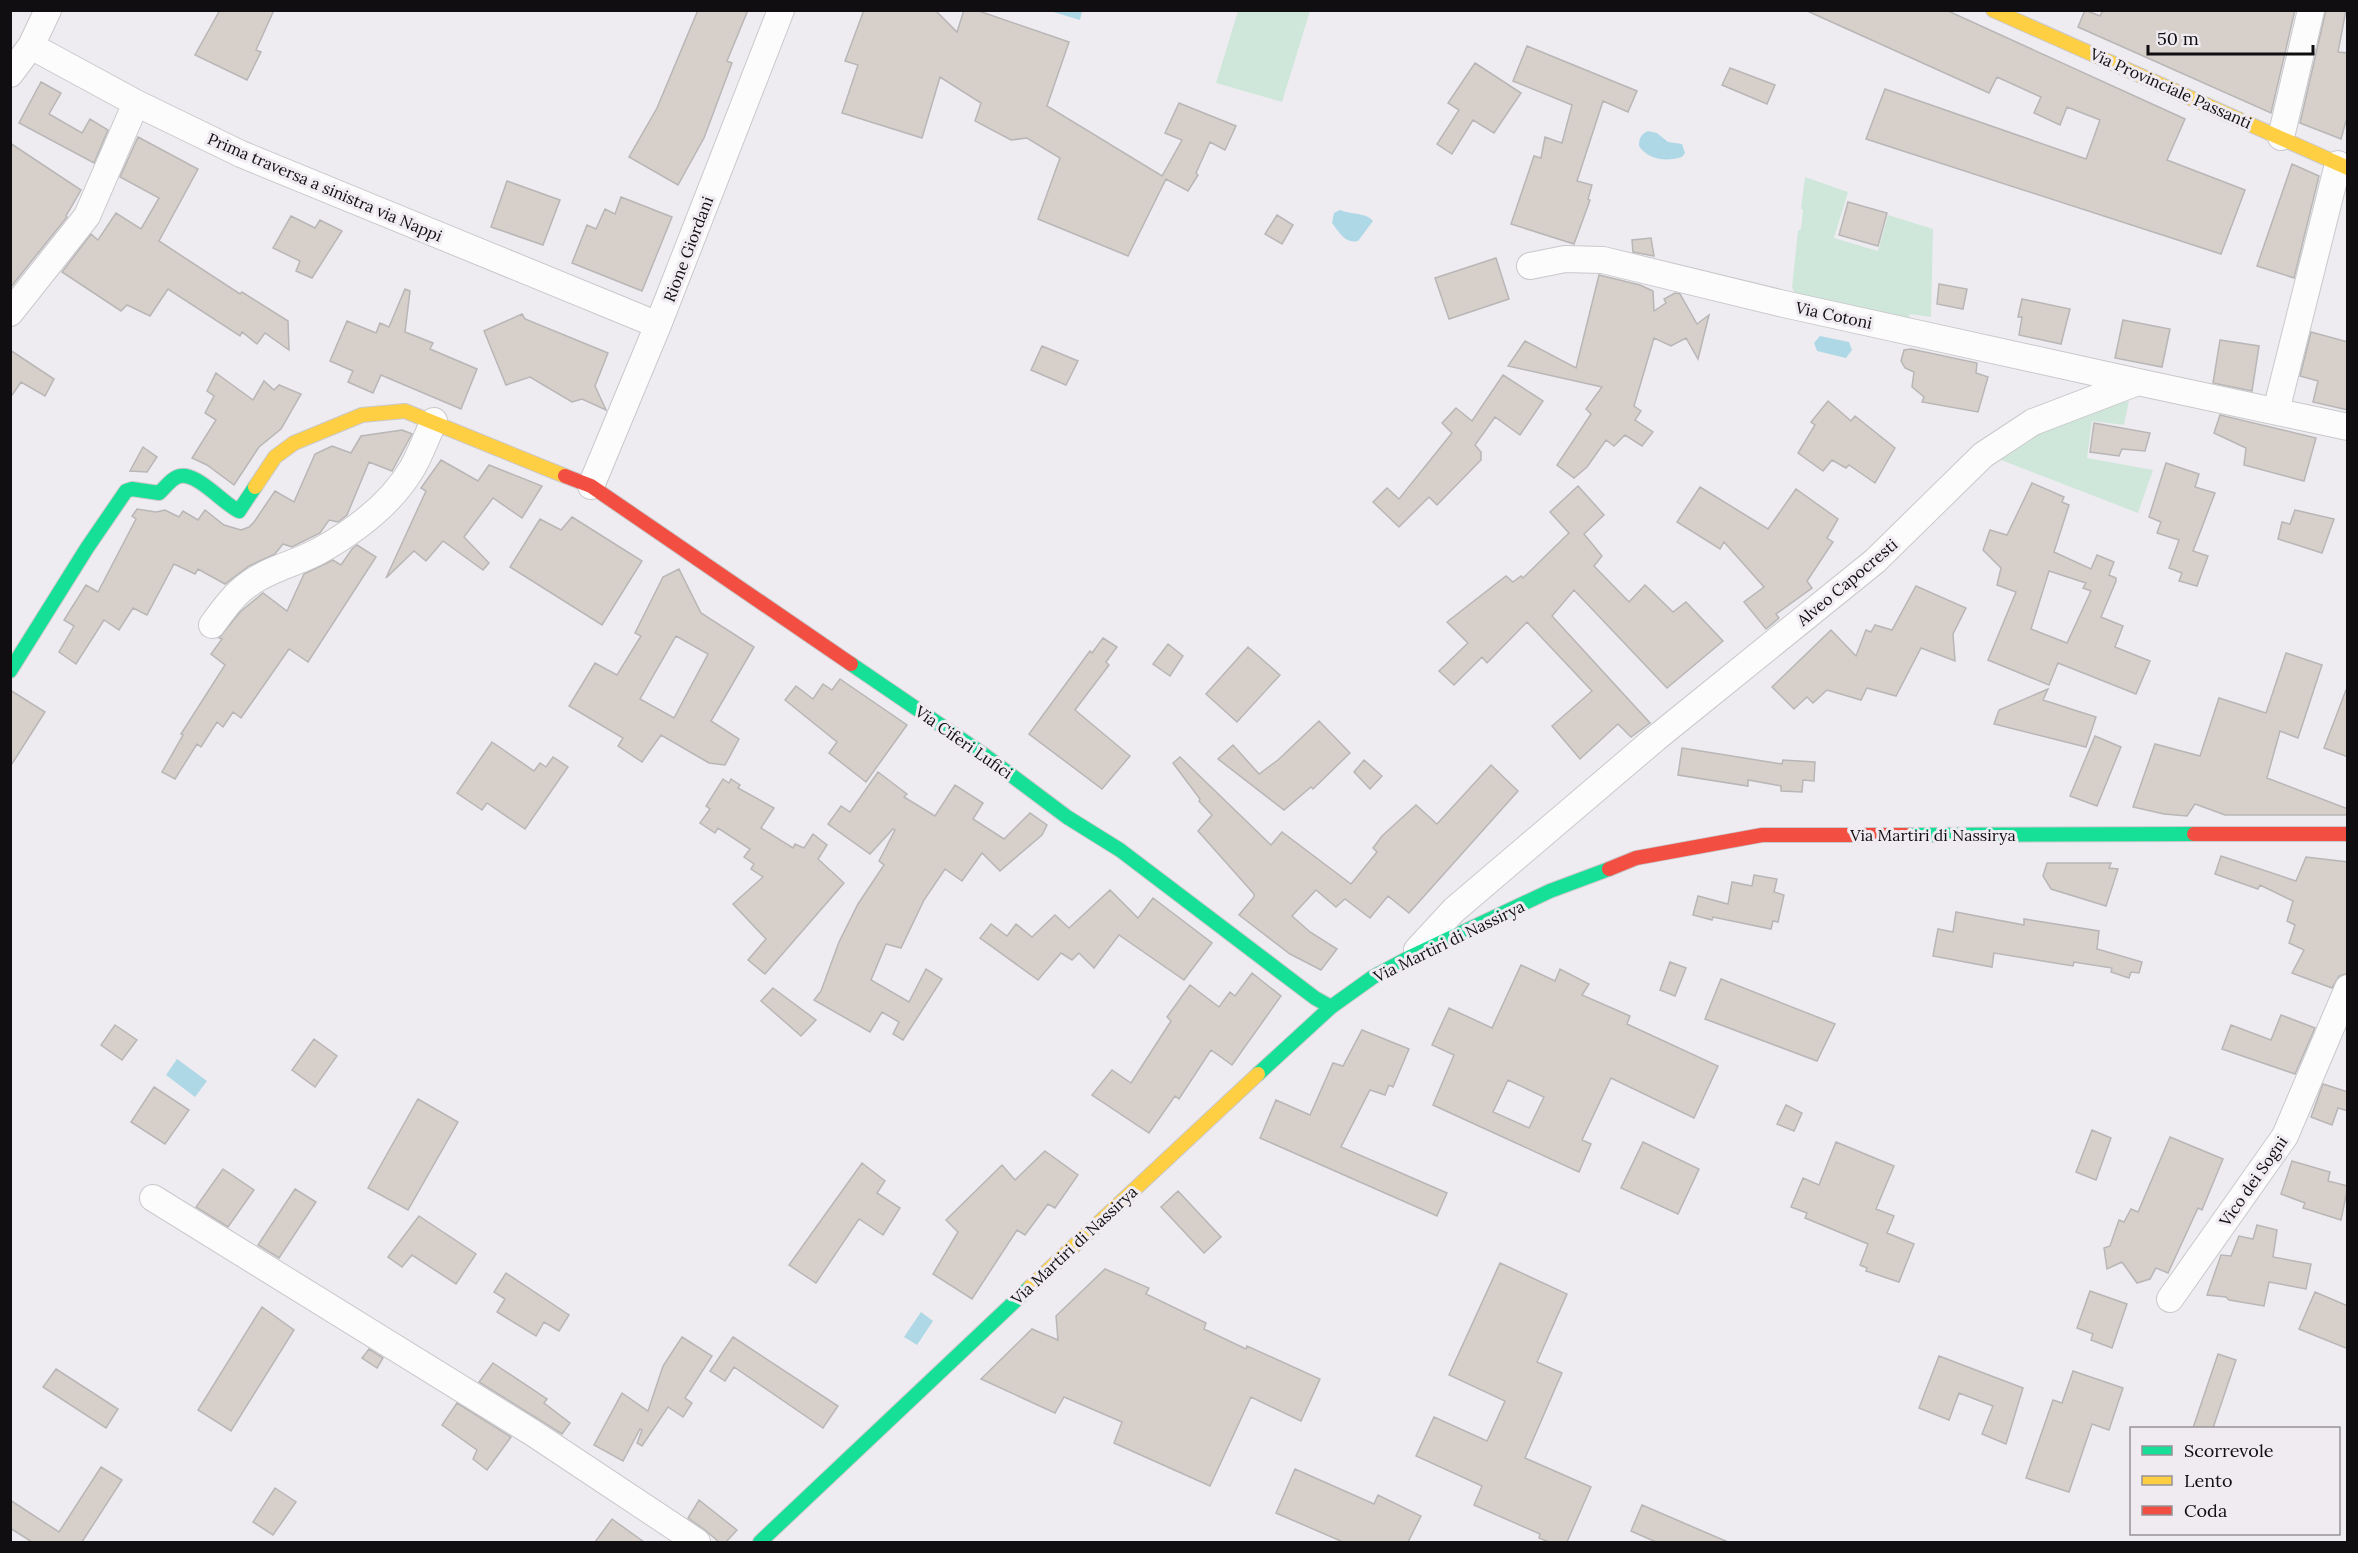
<svg xmlns="http://www.w3.org/2000/svg" width="2358" height="1553" font-family="Lora,serif">
<rect width="100%" height="100%" fill="#eeecf0"/>
<path fill="#cfe7db" d="M1238,11H1310L1282,102L1216,83Z
M1805,177L1848,192L1834,238L1878,251L1888,215L1933,229L1931,317L1910,314L1907,322L1798,300L1792,287L1798,231L1801,229L1803,210L1801,209Z
M2129,401L2124,425L2092,421L2087,458L2153,470L2138,513L1996,458L2042,429L2108,405Z"/>
<path fill="#aed8e6" d="M1050,11L1082,10V11L1080,20Z
M1648,131L1657,133L1668,142L1682,144L1685,153L1682,157C1667,162 1648,160 1639,146C1639,138 1641,134 1648,131Z
M1340,210C1351,215 1366,212 1373,221L1358,241C1345,244 1339,232 1332,223L1334,213Z
M1820,336L1849,342L1852,350L1846,358L1817,351L1814,343Z
M177,1059L207,1081L195,1097L166,1075Z
M921,1312L933,1321L917,1345L904,1337Z"/>
<path fill="#d7cfca" stroke="#b8b6b6" stroke-width="1.5" fill-rule="evenodd" d="M220,10H274L256,50L261,52L247,80L195,55Z
M698,10H748L727,61L732,63L704,138L678,185L629,157L657,108Z
M864,10H935L957,32L964,10H976L1069,42L1047,106L1162,176L1182,140L1165,133L1179,103L1236,126L1225,150L1210,142L1196,173L1198,175L1188,191L1166,179L1128,256L1038,219L1060,158L1027,138L1011,140L975,121L981,103L940,77L922,138L842,113L858,65L845,61Z
M1805,10H1946L2185,119L2167,160L2245,190L2221,254L1866,139L1885,89L2086,159L2100,120L2067,107L2060,125L2034,113L2041,97L1997,77L1989,93Z
M2085,10L2100,16L2103,10H2295L2271,113L2078,27Z
M2326,10H2346L2338,52L2348,53V114L2341,139L2300,123Z
M1527,46L1637,91L1628,112L1603,101L1577,181L1592,185L1588,199L1590,200L1574,244L1511,224L1534,156L1541,158L1545,137L1562,143L1572,105L1513,81Z
M1475,63L1521,93L1494,133L1473,120L1452,154L1437,144L1459,110L1448,103Z
M1730,68L1775,85L1767,104L1722,85Z
M41,82L61,93L49,114L82,133L90,119L108,130L94,163L19,123Z
M138,137L198,169L159,241L240,294L242,292L288,321L289,350L265,333L257,344L242,332L240,336L168,289L150,316L127,305L121,311L62,272L91,234L98,240L116,213L141,229L159,198L120,177Z
M10,143L81,190L66,216L67,217L10,288Z
M2292,164L2319,176L2294,278L2257,266Z
M507,181L560,200L543,245L491,227Z
M621,197L672,217L642,291L572,263L587,225L596,229L605,209L615,214Z
M1848,202L1887,213L1878,246L1839,235Z
M1277,215L1293,225L1282,244L1265,234Z
M291,216L315,228L320,220L342,231L312,278L296,271L300,261L273,248Z
M1651,238L1654,256L1633,252L1632,240Z
M1496,258L1509,299L1449,319L1435,278Z
M1599,275L1640,285L1653,291L1654,311L1666,303L1664,299L1675,293L1680,294L1697,324L1709,315L1698,359L1686,338L1671,346L1654,338L1634,406L1641,411L1635,420L1653,432L1642,446L1625,435L1614,446L1606,440L1587,467L1574,478L1557,465L1591,414L1586,409L1602,387L1508,366L1525,341L1576,368Z
M1939,284L1967,289L1963,309L1937,304Z
M405,289L410,291L405,332L433,343L430,349L477,369L461,409L381,375L373,393L348,382L353,371L330,361L347,321L376,333L380,323L389,327Z
M2022,299L2070,309L2061,344L2019,335L2022,317H2018Z
M522,314L525,319L608,353L595,386L606,410L582,399L572,402L530,377L506,385L484,331Z
M2123,320L2170,329L2162,367L2115,358Z
M2311,332L2348,342V410L2313,402L2318,381L2300,376Z
M2220,340L2259,346L2252,391L2213,383Z
M1042,346L1078,361L1066,385L1031,370Z
M1911,349L1977,363L1976,373L1988,377L1978,412L1922,402L1924,397L1912,387L1914,372L1905,368L1901,361L1904,350Z
M10,350L54,379L45,396L21,382L10,398Z
M216,373L253,400L264,381L274,390L279,385L301,394L281,429L259,447L234,485L207,465L192,458L216,420L205,413L214,396L207,391Z
M1503,375L1543,401L1520,435L1495,417L1475,445L1481,452V460L1437,505L1429,497L1399,527L1373,502L1387,488L1399,499L1452,433L1442,423L1456,408L1472,421Z
M1828,401L1851,421L1855,416L1895,448L1875,483L1849,465L1846,468L1832,460L1823,471L1798,453L1815,425L1811,422Z
M2220,415L2316,438L2304,481L2244,465L2246,448L2214,433Z
M2094,423L2150,433L2145,451L2122,449L2119,456L2090,452Z
M402,430L412,434L392,471L369,462L347,515L338,522L329,520L320,533L292,547L283,544L275,554L249,566L225,584L198,569L195,574L174,564L147,615L133,608L119,630L104,620L76,664L59,652L74,626L64,620L86,585L98,592L136,519L132,516L137,509L156,512L165,510L179,517L183,511L198,520L205,510L224,525L241,530L249,527L254,522L275,491L294,502L315,454L332,446L351,453L361,436Z
M143,447L157,457L147,472L130,471Z
M441,460L478,481L489,465L542,486L522,518L493,498L464,537L489,563L483,570L443,541L426,561L414,551L386,578L426,491L421,488Z
M2166,463L2199,474L2195,487L2215,493L2193,551L2208,556L2197,586L2179,581L2182,573L2169,568L2179,540L2157,533L2161,522L2149,517Z
M2032,483L2064,497L2062,502L2069,505L2054,552L2091,569L2097,555L2114,562L2109,575L2116,578V581L2101,617L2123,626L2115,647L2150,661L2136,694L2058,663L2049,685L1988,660L2016,592L1997,585L2001,568L1983,550L1990,530L2007,535ZM2049,571L2086,583L2083,588L2091,591L2067,643L2031,629Z
M1578,486L1604,515L1584,534L1602,556L1594,566L1629,602L1645,585L1673,612L1686,602L1723,641L1667,688L1574,590L1552,616L1650,723L1631,737L1618,724L1580,759L1552,726L1592,691L1527,622L1487,663L1482,657L1454,685L1439,671L1468,643L1447,622L1506,576L1513,582L1521,576L1523,578L1569,533L1550,512Z
M1700,487L1768,529L1796,489L1838,519L1827,538L1833,542L1807,581L1812,588L1776,614L1779,618L1766,629L1744,602L1764,587L1724,542L1720,549L1677,522Z
M2295,510L2334,519L2322,553L2278,539L2282,522L2290,524Z
M572,517L642,561L602,625L510,567L540,519L561,530Z
M357,545L376,557L308,662L289,649L241,718L233,712L223,727L217,722L201,747L197,744L175,779L162,772L183,735L181,734L225,665L211,654L222,639L219,638L240,612L263,593L287,611L304,574L333,560L341,565L352,549Z
M679,569L701,613L754,647L711,721L739,739L725,765L709,763L661,735L642,762L618,746L623,738L569,706L595,663L617,675L641,636L635,633L663,577ZM676,636L708,654L674,718L640,699Z
M1916,586L1966,608L1953,634L1955,661L1921,648L1896,696L1867,688L1861,700L1827,690L1813,703L1807,697L1794,709L1772,687L1831,630L1856,656L1866,630L1871,632L1875,625L1892,630Z
M1103,638L1117,647L1106,662L1109,665L1075,710L1130,756L1102,789L1029,734L1090,651L1092,653Z
M1168,644L1183,656L1170,676L1153,664Z
M1248,647L1280,675L1237,722L1206,694Z
M2286,653L2322,665L2298,738L2280,731L2267,778L2348,809V815H2225L2195,804L2187,816L2164,814L2133,807L2155,744L2200,756L2219,698L2266,713Z
M840,679L907,725L866,782L829,753L837,742L785,700L796,686L813,699L823,684L832,690Z
M2048,689L2043,700L2096,717L2086,747L1994,724L1999,710Z
M10,690L45,712L10,767Z
M2346,690L2348,691V757L2324,748Z
M1319,721L1350,753L1313,789L1311,787L1284,810L1218,759L1233,745L1259,774L1278,760Z
M2095,736L2121,747L2097,806L2070,796Z
M492,742L534,771L540,763L546,767L553,757L568,767L525,829L487,803L482,810L457,793Z
M1682,748L1782,764L1783,760L1815,762L1814,781L1803,780L1802,792L1781,791V786L1748,780V786L1678,775Z
M1180,757L1271,845L1282,832L1351,884L1377,852L1373,848L1382,836L1416,805L1437,824L1491,765L1518,791L1409,913L1388,896L1370,918L1345,899L1336,907L1316,890L1292,916L1310,932L1337,949L1321,970L1290,954L1239,915L1254,897V894L1198,831L1212,815L1199,801L1200,799L1173,763Z
M1364,760L1382,776L1370,789L1354,772Z
M878,772L907,794L904,797L935,816L955,785L983,803L973,819L1004,839L1030,813L1047,825L1042,835L1000,871L982,853L962,881L945,869L924,900L901,948L886,944L871,980L909,1002L926,969L942,979L903,1040L893,1034L899,1022L882,1012L870,1032L814,1000L821,991L839,942L858,904L884,865L879,861L895,830L893,829L870,854L828,824L841,806L850,812Z
M723,779L729,783L731,779L740,785L738,788L774,808L761,828L793,848L795,844L804,848L813,834L827,845L818,859L844,883L765,974L748,960L766,939L733,904L763,877L751,869L754,864L744,857L750,849L718,828L715,833L700,823L710,809L706,806Z
M2221,856L2296,881L2306,857L2348,862V973L2339,976L2332,988L2292,973L2304,950L2289,943L2295,925L2287,921L2293,901L2260,885L2258,889L2215,874Z
M2047,863H2111L2109,868L2118,869L2106,906L2051,889L2043,876Z
M1754,875L1777,879L1774,892L1784,895L1778,922L1773,921L1771,929L1713,917L1712,920L1693,915L1698,896L1728,904L1732,882L1752,886Z
M1110,890L1138,918L1153,898L1212,943L1184,980L1119,935L1094,968L1079,953L1072,960L1061,953L1038,980L980,938L991,924L1007,936L1016,924L1032,937L1055,915L1069,928Z
M1956,912L2024,925V919L2099,931L2097,949L2142,962L2139,973L2131,972L2129,978L2111,972L2112,968L2074,962L2073,966L1994,953L1992,967L1933,956L1938,929L1953,932Z
M1670,962L1686,968L1675,996L1660,990Z
M1521,965L1555,981L1560,969L1589,984L1582,995L1630,1016L1627,1024L1718,1066L1694,1118L1611,1078L1582,1140L1591,1144L1579,1172L1433,1105L1454,1055L1432,1045L1449,1008L1492,1028ZM1508,1080L1544,1097L1529,1128L1493,1112Z
M1252,973L1281,996L1232,1065L1211,1050L1179,1099L1175,1096L1149,1133L1092,1095L1112,1070L1131,1083L1171,1021L1167,1017L1190,985L1219,1007L1230,992L1235,996Z
M1721,979L1835,1024L1817,1061L1705,1019Z
M773,988L816,1020L801,1036L761,1001Z
M2281,1015L2315,1028L2295,1074L2222,1049L2231,1025L2271,1040Z
M115,1025L137,1040L122,1060L101,1045Z
M1362,1030L1409,1049L1393,1087L1389,1085L1385,1095L1370,1090L1341,1147L1447,1193L1437,1216L1260,1138L1276,1100L1310,1115L1333,1063L1343,1066Z
M314,1039L337,1056L315,1087L292,1070Z
M2323,1084L2348,1092V1111L2338,1108L2332,1125L2311,1117Z
M154,1087L189,1110L165,1144L131,1122Z
M418,1099L458,1122L408,1210L368,1188Z
M1786,1105L1802,1113L1794,1131L1777,1124Z
M2092,1130L2111,1138L2096,1180L2076,1172Z
M2170,1137L2223,1159L2202,1210L2198,1208L2168,1273L2156,1268L2150,1279L2137,1283L2122,1262L2107,1269L2104,1248L2110,1246L2119,1220L2124,1222L2131,1209L2138,1212Z
M1643,1142L1699,1169L1678,1214L1621,1188Z
M1836,1142L1894,1166L1876,1209L1894,1216L1887,1233L1914,1244L1899,1282L1866,1271L1867,1268L1860,1265L1868,1244L1805,1218L1807,1213L1791,1207L1803,1178L1819,1185Z
M1045,1151L1078,1175L1055,1208L1048,1204L1025,1235L1017,1230L972,1299L933,1274L958,1232L946,1220L1002,1165L1015,1180Z
M2292,1161L2330,1172L2328,1181L2348,1186L2341,1220L2303,1208L2305,1203L2281,1194Z
M862,1163L885,1181L877,1193L900,1208L883,1235L859,1219L816,1283L789,1265Z
M223,1169L254,1190L228,1227L196,1207Z
M295,1189L316,1202L279,1258L258,1245Z
M1178,1191L1221,1237L1204,1253L1161,1207Z
M419,1216L476,1254L456,1284L412,1255L402,1267L388,1257Z
M2257,1225L2277,1230L2273,1257L2311,1264L2306,1289L2269,1282L2264,1306L2229,1300L2226,1297L2207,1295L2221,1255L2231,1256L2239,1236L2253,1239Z
M1500,1263L1567,1294L1537,1362L1562,1373L1525,1458L1591,1487L1567,1542H1549L1539,1538L1540,1534L1474,1505L1482,1486L1416,1456L1434,1417L1487,1441L1505,1401L1449,1375Z
M1105,1269L1149,1288L1146,1294L1206,1323L1204,1329L1246,1349L1247,1346L1320,1379L1301,1421L1251,1397L1210,1486L1114,1443L1122,1422L1064,1397L1055,1413L981,1379L1032,1329L1058,1340L1056,1316Z
M506,1273L569,1315L559,1331L544,1322L536,1336L497,1312L505,1299L494,1292Z
M2090,1291L2127,1304L2112,1348L2091,1340L2093,1334L2077,1328Z
M2315,1292L2348,1306V1349L2299,1329Z
M262,1307L294,1330L231,1431L198,1410Z
M682,1337L712,1356L685,1398L692,1403L683,1417L668,1407L642,1446L637,1443L642,1430L640,1429L623,1461L594,1445L622,1393L648,1411L663,1366Z
M733,1337L838,1406L823,1428L734,1367L725,1381L710,1371Z
M369,1349L383,1358L377,1368L362,1358Z
M2218,1354L2236,1360L2213,1428H2193Z
M1939,1356L2023,1388L2006,1444L1982,1434L1993,1406L1959,1393L1949,1420L1919,1408Z
M493,1363L547,1399L544,1403L570,1423L562,1434L479,1382Z
M56,1369L118,1409L106,1428L43,1387Z
M2073,1371L2123,1388L2109,1430L2092,1424L2069,1492L2026,1478L2053,1400L2062,1403Z
M457,1403L511,1437L487,1470L473,1459L477,1450L442,1425Z
M101,1467L122,1480L82,1542H32L10,1528V1500L59,1532Z
M1295,1469L1374,1504L1378,1495L1421,1516L1408,1542H1343L1276,1513Z
M275,1488L296,1502L273,1535L253,1522Z
M699,1500L737,1530L726,1542H719L705,1530L688,1518Z
M1642,1505L1728,1542H1656L1631,1531Z
M612,1519L644,1542H595Z"/>
<g fill="none" stroke-linecap="round" stroke-linejoin="round">
<defs>
<path id="street" d="M31,46L48,10
M10,74L31,46L136,103L241,154L658,325
M2281,137L2311,10
M1530,266L1565,259L1603,260L1784,304L2138,382
M10,313L87,216L136,103
M2276,411L2338,164
M591,486L658,325L781,10
M212,625C223,610 234,594 249,584C269,569 297,563 319,551C355,531 392,503 413,467C421,452 427,436 434,421
M1417,950L1454,910L1656,738L1875,561L1983,455L2033,422L2138,382L2348,427
M153,1198L533,1433L697,1542
M2170,1299L2285,1136L2348,988"/>
<path id="fast" d="M851,664L983,754L1067,817L1120,850L1315,998L1331,1007
M10,671L87,548L126,491L132,489L159,493C165,488 170,480 177,477C195,469 223,504 239,511L255,487
M1907,835L2194,834
M1258,1074L1331,1007L1373,977L1412,956L1550,891L1609,869
M760,1542L1030,1287"/>
<path id="slow" d="M1993,10L2348,168
M255,487L275,457L294,443L362,415L405,411L565,476
M1030,1287L1258,1074"/>
<path id="jam" d="M565,476L591,486L851,664
M2194,834H2348
M1609,869L1636,858L1762,835H1907"/>
</defs>
<use href="#street" stroke="#c9c8cb" stroke-width="28"/>
<use href="#fast" stroke="#c9c8cb" stroke-width="16"/>
<use href="#slow" stroke="#c9c8cb" stroke-width="16"/>
<use href="#jam" stroke="#c9c8cb" stroke-width="16"/>
<use href="#street" stroke="#fcfcfd" stroke-width="26"/>
<use href="#fast" stroke="#16e098" stroke-width="14"/>
<use href="#slow" stroke="#ffcf43" stroke-width="14"/>
<use href="#jam" stroke="#f24e42" stroke-width="14"/>
</g>
<g text-anchor="middle" dominant-baseline="central" stroke-width="6" stroke-linejoin="round" paint-order="stroke">
<g font-size="16" fill="#100e10" stroke="#efebf1">
<text transform="translate(2171 88) rotate(24)">Via Provinciale Passanti</text>
<text transform="translate(325 187) rotate(23)">Prima traversa a sinistra via Nappi</text>
<text transform="translate(688 249) rotate(-69)">Rione Giordani</text>
<text transform="translate(1834 315) rotate(12)">Via Cotoni</text>
<text transform="translate(1847 582) rotate(-40)">Alveo Capocresti</text>
<text transform="translate(964 742) rotate(35)">Via Ciferi Lufici</text>
<text x="1933" y="835">Via Martiri di Nassirya</text>
<text transform="translate(1449 941) rotate(-26)">Via Martiri di Nassirya</text>
<text transform="translate(2253 1181) rotate(-55)">Vico dei Sogni</text>
<text transform="translate(1074 1245) rotate(-43)">Via Martiri di Nassirya</text>
</g>
</g>
<rect width="2358" height="1553" fill="none" stroke="#100e10" stroke-width="24"/>
<rect x="2130" y="1427" width="210" height="108" fill="#efebf1" stroke="#969397" stroke-width="1.5"/>
<rect x="2142" y="1446" width="30" height="9" fill="#16e098" stroke="#969397" stroke-width="1.5"/>
<text x="2184" y="1457" font-size="18" fill="#100e10">Scorrevole</text>
<rect x="2142" y="1476" width="30" height="9" fill="#ffcf43" stroke="#969397" stroke-width="1.5"/>
<text x="2184" y="1487" font-size="18" fill="#100e10">Lento</text>
<rect x="2142" y="1506" width="30" height="9" fill="#f24e42" stroke="#969397" stroke-width="1.5"/>
<text x="2184" y="1517" font-size="18" fill="#100e10">Coda</text>
<path d="M2148 45v9h165v-9" fill="none" stroke="#100e10" stroke-width="3"/>
<text x="2157" y="45" font-size="18" fill="#100e10" stroke="#efebf1" stroke-width="4.5" paint-order="stroke">50 m</text>
</svg>
